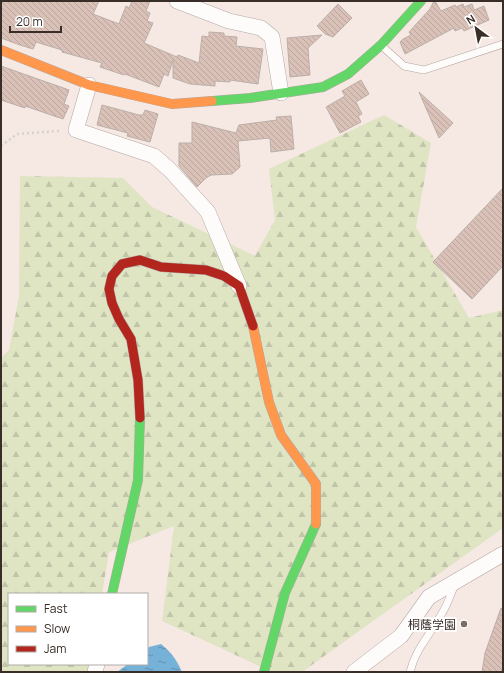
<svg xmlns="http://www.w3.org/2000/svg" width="504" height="673" font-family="Manrope,'Noto Sans JP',sans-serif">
<defs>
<pattern id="forest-firs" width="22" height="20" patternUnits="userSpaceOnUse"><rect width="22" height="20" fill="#dfe4c3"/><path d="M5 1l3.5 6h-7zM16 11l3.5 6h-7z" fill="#c0c4a8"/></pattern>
<pattern id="water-ripples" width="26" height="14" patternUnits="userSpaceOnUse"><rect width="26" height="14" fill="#76b1d8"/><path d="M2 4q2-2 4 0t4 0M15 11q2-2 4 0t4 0" fill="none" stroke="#6290af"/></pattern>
<pattern id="building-back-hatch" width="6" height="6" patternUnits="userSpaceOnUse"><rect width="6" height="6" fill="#d9c1b8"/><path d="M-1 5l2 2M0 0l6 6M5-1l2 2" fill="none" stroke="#bba69e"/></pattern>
</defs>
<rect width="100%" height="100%" fill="#f6e8e3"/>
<path fill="url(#forest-firs)" d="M384,115L431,143L416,227L469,318L503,310V528L302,672H272L162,621L174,526L109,552L102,594H9V664H90L88,672H1V358L9,350L19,296L20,176L123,178L152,207L255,256L275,220L269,169Z"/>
<path fill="url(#water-ripples)" d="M161,644C171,652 177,660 182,672H117L128,664H147V649L149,647Z"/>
<path fill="url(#building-back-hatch)" stroke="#bbafaa" d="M1,1H99L93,14L119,24L126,6L129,8L132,1H150L146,11L150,13L147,21L153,23L144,43L177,57L178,55L199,63L202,36L209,37V32L224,33V36L237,37L236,46L263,49L258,84L230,80V82L215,81V86L190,84L173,78V60L168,76L164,74L159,87L125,74L124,75L100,67L102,63L62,52V50L36,42L33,49L20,45L1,38Z
M434,1H435L441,11L455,5L456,7L463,4L464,7L472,4L474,10L484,6L489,20L464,31L462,28L455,31L454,28L405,54L400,42L403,39L411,35L409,32L430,9Z
M338,4L352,18L333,37L325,34L317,26Z
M322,35L308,48L310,75L290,77L287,38Z
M1,66L69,90L64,104L69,106L63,119L25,106V108L1,100Z
M361,80L369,94L356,102L362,114L358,116L361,122L340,133L326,107L345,96L342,91Z
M419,92L453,123L439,138Z
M102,105L139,115H143L145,110L158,114L150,142L127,136L128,133L97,125Z
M291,116L294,149L271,152L270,138L238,141L240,167L232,174L211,175L206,178L197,187L179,166V143H192V122L236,133L239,125L277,120L276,117Z
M503,188V266L472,299L433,262Z
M501,608L503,609V672H482L485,653Z"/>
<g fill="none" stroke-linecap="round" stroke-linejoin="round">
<defs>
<path id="lane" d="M383,47L404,66L424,70L503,44
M410,672C415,650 430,635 441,615C447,606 451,594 455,584"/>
<path id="street" d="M177,1L229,21L261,28L272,37L281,93
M89,85L76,130L154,156L170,170L208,212L239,286
M95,672L97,664
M354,672L401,636L429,597L503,554"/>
<path id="fast" d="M212,101L250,98L323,87L348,74L381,45L421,1
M112,594L138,480L140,418
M264,672L285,593L316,524"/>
<path id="slow" d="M1,50L89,85L172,104L212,101
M253,326L269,402L281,435L316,484V524"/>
<path id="jam" d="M140,418L138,380L131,339L119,319L112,303L109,289L112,276L122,264L140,260L161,267L206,270L224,276L239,286L253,326"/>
</defs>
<use href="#lane" stroke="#b4a8a4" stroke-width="8"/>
<use href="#street" stroke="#b4a8a4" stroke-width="16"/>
<use href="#fast" stroke="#b4a8a4" stroke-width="10"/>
<use href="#slow" stroke="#b4a8a4" stroke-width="10"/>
<use href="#jam" stroke="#b4a8a4" stroke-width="10"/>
<path stroke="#d6d2d0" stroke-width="2.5" stroke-dasharray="2 3" stroke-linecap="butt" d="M1,146L17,134L60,131"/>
<use href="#lane" stroke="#fefcfb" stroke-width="7"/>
<use href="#street" stroke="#fefcfb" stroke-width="15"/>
<use href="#fast" stroke="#63d668" stroke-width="9"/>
<use href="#slow" stroke="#ff974d" stroke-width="9"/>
<use href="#jam" stroke="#b3261e" stroke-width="9"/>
</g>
<circle fill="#7b6e69" stroke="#fff" stroke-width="1.5" cx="464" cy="624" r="4"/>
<g text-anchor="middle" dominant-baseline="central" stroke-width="4" stroke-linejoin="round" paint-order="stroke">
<g font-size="12" fill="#392d28" stroke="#fff" text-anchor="end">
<text x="456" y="624">桐蔭学園</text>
</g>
</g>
<rect width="504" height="673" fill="none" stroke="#392d28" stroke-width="4"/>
<rect x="8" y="593" width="140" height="72" fill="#ffffff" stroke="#b0aba9"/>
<rect x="16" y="606" width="20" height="6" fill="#63d668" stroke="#b0aba9"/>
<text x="44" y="613" font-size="12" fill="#392d28">Fast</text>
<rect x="16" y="626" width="20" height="6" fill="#ff974d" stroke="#b0aba9"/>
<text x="44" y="633" font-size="12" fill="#392d28">Slow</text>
<rect x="16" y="646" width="20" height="6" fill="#b3261e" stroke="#b0aba9"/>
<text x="44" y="653" font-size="12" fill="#392d28">Jam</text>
<g transform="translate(476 28) rotate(328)" stroke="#ffffff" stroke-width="3" paint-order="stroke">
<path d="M0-3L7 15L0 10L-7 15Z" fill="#392d28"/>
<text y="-6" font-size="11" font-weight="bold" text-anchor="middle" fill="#392d28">N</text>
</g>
<path d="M10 26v6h51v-6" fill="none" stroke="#392d28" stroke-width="2"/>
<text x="16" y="26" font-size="12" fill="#392d28" stroke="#ffffff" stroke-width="3" paint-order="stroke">20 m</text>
</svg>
